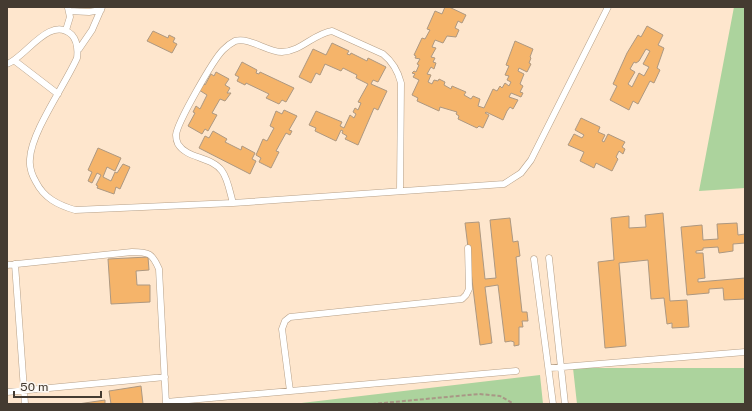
<svg xmlns="http://www.w3.org/2000/svg" width="752" height="411" font-family="'Public Sans',sans-serif">
<rect width="100%" height="100%" fill="#fee6cd"/>
<path fill="#acd39d" d="M734,7H745V188L699,191Z
M573,368H745V404H577Z
M540,375L543,404H293Z"/>
<path fill="#f5b46a" stroke="#ad9881" fill-rule="evenodd" d="M445,7H449L466,15L462,23L458,21L455,28L459,30L456,37L447,36L443,43L435,40L432,47L436,48L431,57L435,58L433,62L436,63L434,69L431,67L427,74L431,75L428,82L432,84L434,80L438,81L439,79L445,82L444,85L451,89L452,86L466,92L464,95L471,99L473,96L480,99L478,106L484,108L493,89L497,91L500,86L502,88L505,83L509,86L511,82L507,80L509,76L505,75L509,66L506,65L515,41L533,49L530,57L531,58L529,63L531,64L527,72L519,68L518,71L524,74L520,84L523,86L520,92L523,93L521,97L511,93L509,97L518,100L513,109L510,107L507,111L503,120L486,112L485,113L489,115L483,128L479,126L477,128L458,119L459,116L456,114L457,112L440,107L439,111L417,101L418,98L412,95L419,80L413,77L415,74L412,73L414,71L416,72L419,65L417,64L420,59L415,58L416,56L414,55L422,38L425,39L430,30L427,29L435,11L442,14Z
M647,26L663,35L658,45L664,48L657,68L660,70L654,83L650,81L638,104L633,101L629,110L610,100L617,86L613,84L627,53L638,35L641,37ZM646,49L650,51L643,64L649,67L644,76L639,73L632,87L628,84L635,72L630,69L634,62L636,63L639,61Z
M153,31L168,38L169,35L175,38L173,42L177,44L172,53L147,41Z
M332,43L349,51L347,54L350,55L351,53L367,61L368,58L386,67L378,82L373,80L371,84L387,91L378,110L374,108L358,145L345,139L347,136L342,133L343,131L341,130L336,141L315,131L316,128L309,125L316,111L342,122L340,126L344,128L350,115L354,118L356,114L353,112L355,108L358,110L361,103L358,102L368,84L356,78L357,75L343,68L341,71L325,64L320,75L316,73L311,83L299,77L313,49L326,55Z
M242,62L257,70L256,73L259,74L260,72L294,88L286,102L282,100L279,104L266,98L269,94L246,83L245,85L237,81L239,77L235,75Z
M216,72L229,79L225,85L230,88L227,93H231L225,101L220,99L212,113L217,115L208,131L205,129L202,134L188,126L195,113L193,112L196,106L200,109L207,95L199,90L203,83L205,85L211,74L214,76Z
M284,110L297,116L289,130L292,131L290,135L286,133L276,151L279,152L271,168L259,162L261,158L256,155L263,139L267,141L274,128L270,126L276,111L282,114Z
M581,118L600,127L598,132L605,135L602,141L604,142L608,134L625,142L622,147L625,149L623,154L619,151L616,157L618,159L612,171L596,163L594,168L580,161L584,152L568,145L574,134L582,138L584,135L575,130Z
M213,131L227,139L225,142L241,150L242,146L255,153L252,159L256,161L250,174L199,148L205,136L209,138Z
M98,148L121,158L115,171L107,167L103,177L111,181L115,172L117,173L123,164L130,167L120,189L116,187L114,194L97,188L98,186L96,185L101,175L97,173L92,183L88,181L92,172L88,170Z
M663,213L670,301L687,300L689,327L672,328V323L667,324L664,298L651,299L648,260L619,263L626,346L605,348L598,262L614,260L611,218L629,216V228L646,227L645,215Z
M510,218L513,242L518,241L520,256L516,257L522,312H527L528,321H522L523,327H519V345L514,346V342L511,341L505,342L498,285L485,287L492,343L480,345L465,223L479,222L485,279L496,278L490,220Z
M737,223L738,235L745,234V243L733,244V251L719,253L718,247L703,248V250L696,251V253H703L705,278L698,279V282L745,278V299L724,300L723,288L709,289V293L687,295L681,227L702,225L703,240L718,239L717,224Z
M148,257L149,270L136,271L137,285H150V302L111,304L108,259Z
M141,386L143,404H111L109,391Z
M105,400V404H78Z"/>
<g fill="none" stroke-linecap="round" stroke-linejoin="round">
<defs>
<path id="service" d="M69,11L89,12L101,10
M66,30L70,17L68,8
M79,49L92,30L102,7
M15,61L58,94
M7,64C25,58 50,14 72,35C78,42 78,50 77,58C65,85 31,132 30,159C29,167 32,175 36,182C44,198 58,205 75,210L233,203L504,184L521,173L531,160L608,7
M233,203C230,193 228,179 222,171C211,156 187,159 178,144C177,142 176,138 176,135C177,123 213,60 223,50C226,47 231,43 235,41C250,37 267,52 282,52C302,51 313,34 332,31L383,54C393,62 398,71 401,83L400,191
M549,258L565,404
M534,259L553,404
M15,264L25,404
M7,265L132,252C149,252 152,253 159,269L166,404
M550,368L745,352
M290,391L282,329L285,321L290,317L462,299L466,295L469,289L468,248
M7,392L165,377
M166,402L516,371"/>
</defs>
<use href="#service" stroke="#b6a088" stroke-width="7"/>
<path stroke="#a89785" stroke-width="2" stroke-dasharray="4 2" stroke-linecap="butt" d="M372,404L479,394L500,396L514,404"/>
<use href="#service" stroke="#fff" stroke-width="6"/>
</g>
<rect width="752" height="411" fill="none" stroke="#443b31" stroke-width="16"/>
<path d="M14 391v6h87v-6" fill="none" stroke="#443b31" stroke-width="2"/>
<text x="20" y="391" font-size="12" fill="#443b31" stroke="#fbf7f2" stroke-width="3" paint-order="stroke">50 m</text>
</svg>
